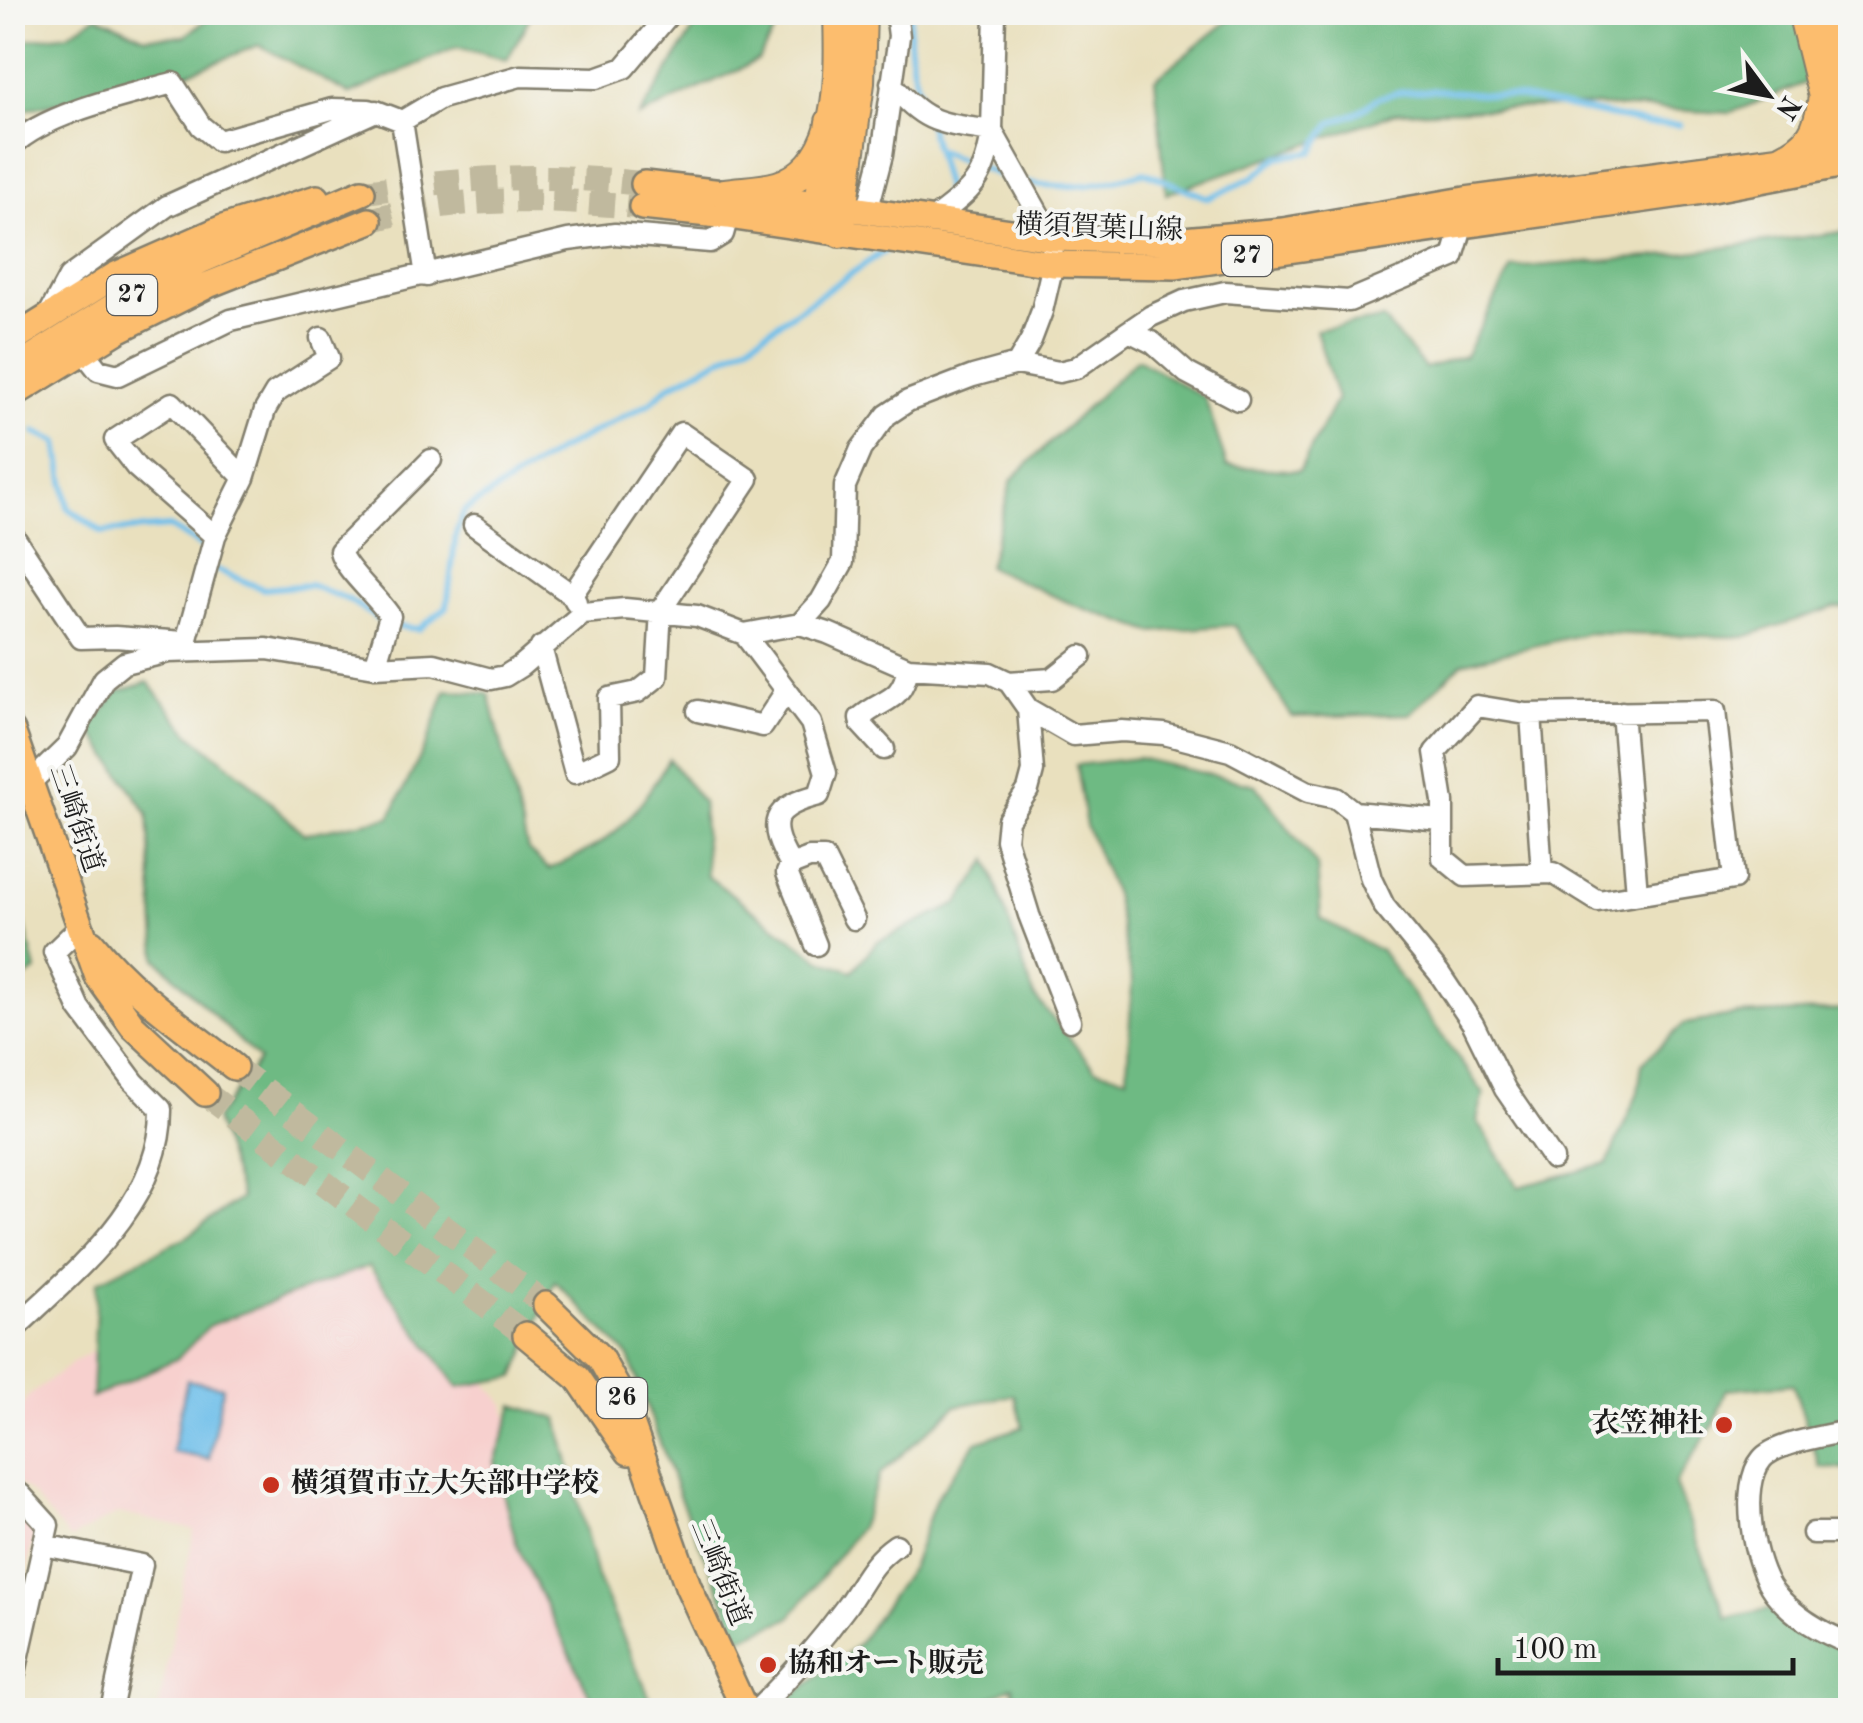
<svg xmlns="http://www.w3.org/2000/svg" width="1863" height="1723" font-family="'Old Standard TT','Noto Serif JP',serif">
<rect width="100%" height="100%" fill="#f6f6f2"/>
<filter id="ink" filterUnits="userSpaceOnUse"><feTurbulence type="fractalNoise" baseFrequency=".01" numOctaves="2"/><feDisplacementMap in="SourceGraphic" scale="20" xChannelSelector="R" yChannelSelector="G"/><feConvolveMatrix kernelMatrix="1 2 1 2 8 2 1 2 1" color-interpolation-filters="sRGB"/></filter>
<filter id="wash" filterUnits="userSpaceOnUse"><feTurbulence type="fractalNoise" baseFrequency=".0048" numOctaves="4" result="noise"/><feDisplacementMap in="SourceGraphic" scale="40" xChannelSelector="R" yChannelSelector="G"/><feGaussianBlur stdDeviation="2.25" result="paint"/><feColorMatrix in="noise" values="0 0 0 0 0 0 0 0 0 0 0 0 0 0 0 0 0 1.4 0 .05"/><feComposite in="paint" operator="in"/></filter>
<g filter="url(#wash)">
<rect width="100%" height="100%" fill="#e9e0be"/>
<path fill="#f7d0ce" d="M351,1264L398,1287L505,1404L536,1558L621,1710H158L194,1530L119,1513L70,1539L30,1492L13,1479L12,1431L26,1398L75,1361L192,1297Z
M17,1497L37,1521L13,1633L12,1503Z"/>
<path fill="#6eba83" stroke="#456b50" stroke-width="2.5" d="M216,13H532L507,60L457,47L350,94L259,45L166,81L13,112V42L68,34L97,16L145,37L185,36Z
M704,13H785L758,60L639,117Z
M1238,13H1850V65L1730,113L1588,106L1398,112L1166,194L1155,79Z
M1850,231V608L1835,607L1744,637L1588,633L1462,663L1410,714L1292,717L1235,625L1152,632L1074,605L988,567L1012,479L1137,359L1205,398L1227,466L1299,471L1337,399L1316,330L1383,319L1425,368L1465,356L1512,268L1652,257Z
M148,682L190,734L244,777L304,834L390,817L427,743L446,690L489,694L528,850L549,869C619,839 630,823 669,759L702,802L707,876L821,960L852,971L877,942L958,904L988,860L1034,996L1095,1069L1127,1077L1132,980L1114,894L1086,826L1076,765L1138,758L1256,785L1317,866L1321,919L1381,951L1484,1094L1477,1120L1518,1187L1607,1164L1638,1092L1642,1063L1684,1024L1738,1015L1844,1010L1850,1003V1470L1820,1467L1793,1384L1726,1390L1715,1422L1675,1484L1727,1618L1768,1609L1811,1636L1850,1648V1710H1013V1686L966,1710H776L858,1644L912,1566L936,1498L976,1442L1023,1427L1014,1395L956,1406L880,1474L861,1526L790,1618L740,1638L680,1498L629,1357L555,1281L515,1377L458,1387L369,1266L210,1325L178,1358L92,1398L97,1282L188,1236L241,1198L215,1119L259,1060L157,959L148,814L90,729L117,692Z
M12,874L36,971L13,985H12Z
M514,1405L558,1419L597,1577L655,1710H597L517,1546L495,1462Z"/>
<path fill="#6fbfea" stroke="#466e83" stroke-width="2.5" d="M187,1380L223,1387L209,1459L172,1452Z"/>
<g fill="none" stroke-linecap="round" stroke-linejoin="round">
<path stroke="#6fbfea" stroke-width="6" d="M911,12C906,44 913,75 923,105
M928,122L946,189L938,205
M939,151L1011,180
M1028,183C1070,190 1104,185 1144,172L1208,198L1254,177L1278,157L1312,152L1331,123L1356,113L1378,98L1398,92L1439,90L1518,97L1649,124L1680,125
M35,432L58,442L68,508L102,532L170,527L201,546L204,552
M212,568L263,589L310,585L349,600L387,625L419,629L447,607L456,533L464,511L558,451L650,403L669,386L748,344L889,248"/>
</g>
</g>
<g filter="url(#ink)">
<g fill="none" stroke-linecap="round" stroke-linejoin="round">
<path stroke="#c0b99e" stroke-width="25" stroke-dasharray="25 12" stroke-linecap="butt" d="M362,192C457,178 549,172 644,184
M369,221C457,194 551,199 642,207
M234,1067L546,1305
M205,1093L526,1335"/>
<defs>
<path id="minor" d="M995,12L992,131L1052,238L1053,264L1042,311L1031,340L1017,364
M891,83C925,125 941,123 992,131C985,183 970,191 930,222
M402,121L426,276
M12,146C45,113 129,95 173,83L201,126L219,141L332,109L369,110
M867,212L882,155L899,36L896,12
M47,318L69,277L167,206L376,111L402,121L441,98L520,76L596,78L624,68L671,12
M1129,331L1151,316L1184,301L1225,292L1349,301L1453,257L1463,224
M83,351L98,370L118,375L231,320L568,240L615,234L710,242L723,234L728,216
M474,525L572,595L576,602
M12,534L81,638L115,637L184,642
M215,536L136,467L115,440L172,403L244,478
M800,624L821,601L843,562L845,486L861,449L887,415L908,401L973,376L1017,364L1059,372L1076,368L1129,331L1153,343L1187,373L1238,400
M744,634L811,723L826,773L819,795C771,807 766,823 791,865L787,873L816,945
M541,647L575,773L610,756L609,698L638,692L657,677L661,610L748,479L681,433L572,595
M192,650L186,642L215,536L244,478L265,410L275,393L329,358L321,338
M375,667L390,616C378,597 344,569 340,551L431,460
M1009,682L1052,679L1081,656
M1477,706L1526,714L1715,711L1734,879L1598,901L1553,873L1465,876L1443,858V802L1435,752Z
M1028,709L1033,771L1028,790L1008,820L1006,840L1029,915L1070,1021
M698,711L763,726L786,691
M1622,712L1637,893
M1531,714L1542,873
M884,749L861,724L860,718C884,697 901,704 908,668
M32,781L67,747L104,679L124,663L168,652L267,649L375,667L434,664L491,679L505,676L521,666L583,613L625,609L697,616L744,634L800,624L828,633L908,668L990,673L1009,682L1028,709L1073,735L1122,731L1164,734L1230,751L1308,792L1336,798L1354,812L1441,820
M1354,812L1371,879L1384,906L1439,973L1473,1024L1505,1089L1553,1159
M791,865L809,858H824L854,919
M12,1331C75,1271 162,1204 161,1109L134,1082L79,1008L54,952L80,927
M1850,1430C1829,1436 1776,1442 1762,1459C1739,1486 1753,1565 1774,1592C1794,1617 1821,1632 1850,1644
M1813,1533H1850
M44,1545L142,1565L111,1710
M12,1686L48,1525L20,1494
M757,1710C789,1678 819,1644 846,1607C864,1582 870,1563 896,1545"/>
<path id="major" d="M644,184L819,204L1052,238L1172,241L1283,231L1465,200L1783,158L1850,140
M642,207L728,216L1053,264L1175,266L1702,191L1850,163
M12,340L114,276L223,228L317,198
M12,370L128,297L200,261L362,192
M12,395L120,329L208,285L369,221
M12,731L98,977L133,1026L205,1093
M92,943C131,992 185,1028 234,1067
M546,1305L600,1358L621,1395L688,1586L745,1710
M526,1335L578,1378L629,1452"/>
<path id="highway" d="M1802,12L1835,145L1849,164
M1821,12L1846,100L1850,130
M830,122L819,204L827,225L840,233L860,83L862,12
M1783,158C1810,145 1818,130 1822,102
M724,193C742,190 768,191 785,183C845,157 839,65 838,12"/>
</defs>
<use href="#minor" stroke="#827e6d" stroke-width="25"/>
<use href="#major" stroke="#827e6d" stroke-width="30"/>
<use href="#highway" stroke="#827e6d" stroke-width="32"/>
<use href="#minor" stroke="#fff" stroke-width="20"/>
<use href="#major" stroke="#fcbd6e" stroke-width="25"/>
<use href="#highway" stroke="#fcbd6e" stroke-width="28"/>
</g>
</g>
<g fill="#c8321e" stroke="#f6f6f2" stroke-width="4">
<circle cx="1724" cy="1425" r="10"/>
<circle cx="271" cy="1485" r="10"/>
<circle cx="768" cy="1665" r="10"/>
</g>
<g text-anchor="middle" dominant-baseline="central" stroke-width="8" stroke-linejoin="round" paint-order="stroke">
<g fill="#f6f6f2" stroke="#5d5d5c" stroke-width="2.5">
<rect x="1222" y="236" width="50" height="40" rx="8"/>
<rect x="107" y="275" width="50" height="40" rx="8"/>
<rect x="597" y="1378" width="50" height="40" rx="8"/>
</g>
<g font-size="25" font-weight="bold" fill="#1c1c1c">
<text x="1247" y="256">27</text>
<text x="132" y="295">27</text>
<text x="622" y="1398">26</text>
</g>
<g font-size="28" fill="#1c1c1c" stroke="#f6f6f2">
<text transform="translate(1099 229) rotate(2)">横須賀葉山線</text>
<text transform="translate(75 819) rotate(71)">三崎街道</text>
<text transform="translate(719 1573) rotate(68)">三崎街道</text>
</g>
<g font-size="28" font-weight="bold" fill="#1c1c1c" stroke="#f6f6f2" text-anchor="start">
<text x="1704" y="1425" text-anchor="end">衣笠神社</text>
<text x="291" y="1485">横須賀市立大矢部中学校</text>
<text x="788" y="1665">協和オート販売</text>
</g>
</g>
<rect width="1863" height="1723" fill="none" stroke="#f6f6f2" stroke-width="50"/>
<g transform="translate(1768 95) rotate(122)" stroke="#f6f6f2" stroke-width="8" paint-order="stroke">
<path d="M0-8L18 38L0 25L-18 38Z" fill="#1c1c1c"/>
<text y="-15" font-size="28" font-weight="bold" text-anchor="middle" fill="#1c1c1c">N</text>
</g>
<path d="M1498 1658v15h295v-15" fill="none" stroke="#1c1c1c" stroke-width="5"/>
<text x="1513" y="1658" font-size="30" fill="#1c1c1c" stroke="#f6f6f2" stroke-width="8" paint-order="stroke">100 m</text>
</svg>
